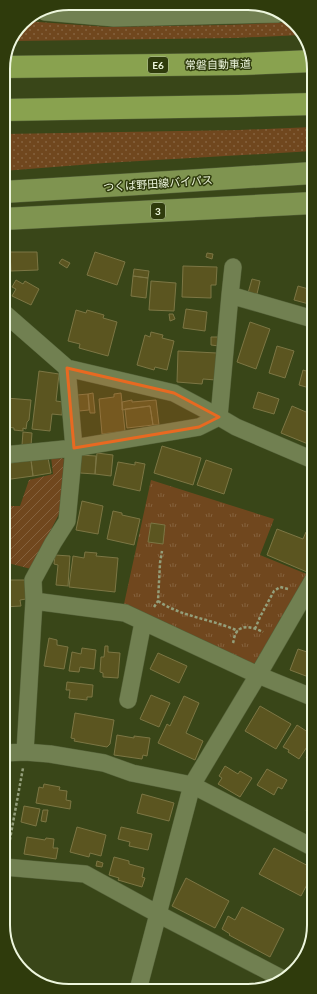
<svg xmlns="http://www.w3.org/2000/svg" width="317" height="994" font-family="Lato,'Noto Sans JP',sans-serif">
<defs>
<pattern id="grass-dots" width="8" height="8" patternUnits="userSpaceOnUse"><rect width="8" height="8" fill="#70471e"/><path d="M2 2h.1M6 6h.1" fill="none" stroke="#85623e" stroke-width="1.8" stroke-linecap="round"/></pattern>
<pattern id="park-tufts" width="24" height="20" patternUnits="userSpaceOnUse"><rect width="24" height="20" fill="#70471e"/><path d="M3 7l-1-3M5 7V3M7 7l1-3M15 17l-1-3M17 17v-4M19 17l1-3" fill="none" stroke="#85623e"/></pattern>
<pattern id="garden-furrows" width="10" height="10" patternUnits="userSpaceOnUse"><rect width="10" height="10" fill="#70471e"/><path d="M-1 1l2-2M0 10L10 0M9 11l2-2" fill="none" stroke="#85623e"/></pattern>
</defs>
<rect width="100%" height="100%" fill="#394618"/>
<path fill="url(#grass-dots)" d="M25,21L108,27L225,25L294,22L301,35L235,38L15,41Z
M313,127V151L105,163L3,171V134L239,130Z"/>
<path fill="url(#park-tufts)" d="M151,480L274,519L260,555L309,575L262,661L252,664L124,604Z"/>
<path fill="url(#garden-furrows)" d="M59,456L64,459L60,512L31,569L4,562V506H20L29,480L53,474L51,457Z"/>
<path fill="#5b5520" stroke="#7c7644" d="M10,252H37L38,270L11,271Z
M95,252L125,262L117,285L87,275Z
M207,253L213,254L212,259L206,257Z
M62,259L70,263L67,268L59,263Z
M183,266L217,267L216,285H211V298L182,297Z
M134,269L149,271L148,278L133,276Z
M133,276L148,278L146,298L131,296Z
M252,279L260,281L257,294L248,293Z
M16,280L23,284L25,281L39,289L31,305L12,296L16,289L12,287Z
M151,281L176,283L174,311L149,310Z
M298,286L312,290L309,304L294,300Z
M186,309L207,312L205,331L183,328Z
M76,310L86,313L87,310L104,315L103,318L117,322L108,356L79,348L80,344L68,341Z
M169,314H173L175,319L170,321Z
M250,322L270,329L256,369L237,362Z
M151,332L163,335L162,338L174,341L167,370L155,367L154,370L137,365L145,335L150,337Z
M211,337H220L219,346L211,345Z
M277,346L294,351L285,378L269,373Z
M178,351L217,353L216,380L203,379L202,384L177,382Z
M303,370L313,373V389L299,385Z
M39,371L59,374L56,401L63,402L62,415L52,414L50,431L32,429Z
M258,392L279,399L274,414L253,408Z
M93,393L95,413H90L88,394Z
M121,393L125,431L102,434L99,399L114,397V394Z
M4,394L7,395L6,398L31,400L29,420L27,422L26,429L23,428V431L14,430V428L8,427V429H4Z
M88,394L89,410L79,411L77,395Z
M132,400V402L156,400L159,425H153L150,406L122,410V402Z
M150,406L153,425L127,428L125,409Z
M292,406L313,415V446L281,433Z
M4,430L9,431L7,444H4Z
M23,432L32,433L31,446L22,445Z
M162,446L201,458L193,485L154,473Z
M97,453L113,455L111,476L95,474Z
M81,455L96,456L95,474L80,473Z
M48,458L51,473L33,476L31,460Z
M31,460L33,476L4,480V464Z
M206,460L232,469L224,494L197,485Z
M118,462L135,465V462L145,464L140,491L113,485Z
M82,501L103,506L98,534L76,530Z
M113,511L122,513V515L140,519L134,545L107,539Z
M151,523L165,525L163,544L148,542Z
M277,529L303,539L306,532L313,535V557L307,572L267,555Z
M85,552L97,553L96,556L118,558L115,592L69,587L73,556L84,558Z
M55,555L70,556L68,586L56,585L58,565L54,564Z
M4,580H27L26,599L20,600L21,606L4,607Z
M49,638L57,640V645L68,647L64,669L44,666Z
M105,646H108V652L120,653L118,678L103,677V673L100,672L101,657H104Z
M82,648L96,650L94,669L80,667L79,672L69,671L72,652L81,654Z
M298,649L307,652L308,649L314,651V679L290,670Z
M158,653L187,666L179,683L150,669Z
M67,682L93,685L92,697H87V700L69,698L70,690H66Z
M151,695L170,703L159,727L140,719Z
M184,696L199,703L186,733L203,741L195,760L158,743L167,724L170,726Z
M260,706L291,724L276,749L245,731Z
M75,713L114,720L110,744L107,747L74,741L75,739L71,738Z
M297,725L314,736L299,759L288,752L289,750L283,747Z
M117,735L134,738V736L150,738L147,756L143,755L142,759L114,755Z
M314,745V762L306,758Z
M225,766L238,774L240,771L252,778L240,797L218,784L222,778L219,776Z
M267,769L287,780L282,789L278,787L274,795L257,785Z
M44,784L60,787L59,790L67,791L66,800L71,801L70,809L36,803L39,787L43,788Z
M142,794L174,803L169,821L137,813Z
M314,798V819L307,815L309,812L306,811Z
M24,806L40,809L36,826L21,822Z
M43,810H48L46,822L41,821Z
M77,827L106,835L101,856L90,853L89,857L70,852Z
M121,827L152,834L148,850L129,846L130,842L118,839Z
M27,837L45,840L46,838L54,839L53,848H58L56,859L24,854Z
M274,848L314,869V871L301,896L259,874Z
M114,857L129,861V864L144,868L142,877L145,878L142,887L118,880L119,878L109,875Z
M97,861L103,863L102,867L96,866Z
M186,878L229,901L215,928L172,906Z
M242,907L284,929L270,957L229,935L230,934L222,929L228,916L235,920Z"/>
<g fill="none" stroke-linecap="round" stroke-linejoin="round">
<defs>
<path id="minor" d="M45,12L114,18L278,14
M230,295L233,267
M3,312L67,368L174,393L219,417L236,427L313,460
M67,368L74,448L67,521L53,543L33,580L34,601L25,752L50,754L104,763L132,773L192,785L314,848
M4,455L74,448L199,427L219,417L230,295L313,319
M34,601L125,613L258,675L314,698
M128,700L143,622
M4,753L25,752
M4,867L85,874L158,914L281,978
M138,990L192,785L258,675L313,580"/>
<path id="primary" d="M3,192L138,184L313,173
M3,219L313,203"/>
<path id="motorway" d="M3,67L242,64L313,61
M3,110L238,106L313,104"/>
</defs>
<use href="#minor" stroke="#556139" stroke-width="18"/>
<use href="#primary" stroke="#556139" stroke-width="23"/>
<use href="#motorway" stroke="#556139" stroke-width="23"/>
<path stroke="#949f7b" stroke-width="2.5" stroke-dasharray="3 2" stroke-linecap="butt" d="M158,601C182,617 212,619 238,631
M154,607L158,601L160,563L162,551
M255,629L260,617L274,591L280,587L288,589
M233,643C234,640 234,636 236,633C242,623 255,628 263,632
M8,850L23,768"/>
<use href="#minor" stroke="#718051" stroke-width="17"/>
<use href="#primary" stroke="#7f9450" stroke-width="22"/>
<use href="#motorway" stroke="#89a24f" stroke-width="22"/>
</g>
<path fill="#e86921" fill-opacity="0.2" stroke="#e86921" stroke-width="3" stroke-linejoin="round" d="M67,368L174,393L219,417L199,427L74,448Z"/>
<g text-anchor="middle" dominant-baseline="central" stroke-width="3" stroke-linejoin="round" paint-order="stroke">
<g fill="#2f3b0c" stroke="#b4be9e" stroke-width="1">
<rect x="148" y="57" width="20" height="16" rx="3"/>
<rect x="151" y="203" width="14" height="16" rx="3"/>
</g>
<g font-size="10" font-weight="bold" fill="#edf6dd">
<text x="158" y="65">E6</text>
<text x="158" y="211">3</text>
</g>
<g font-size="11" fill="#edf6dd" stroke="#2f3b0c">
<text transform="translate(218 64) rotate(-1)">常磐自動車道</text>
<text transform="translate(158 183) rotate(-4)">つくば野田線バイパス</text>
</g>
</g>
<path d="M0 0H317V994H0ZM69 10H248A59 59 0 0 1 307 69V925A59 59 0 0 1 248 984H69A59 59 0 0 1 10 925V69A59 59 0 0 1 69 10Z" fill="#2f3b0c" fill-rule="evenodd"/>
<path fill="none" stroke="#edf6dd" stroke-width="2" d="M69 10H248A59 59 0 0 1 307 69V925A59 59 0 0 1 248 984H69A59 59 0 0 1 10 925V69A59 59 0 0 1 69 10Z"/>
</svg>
